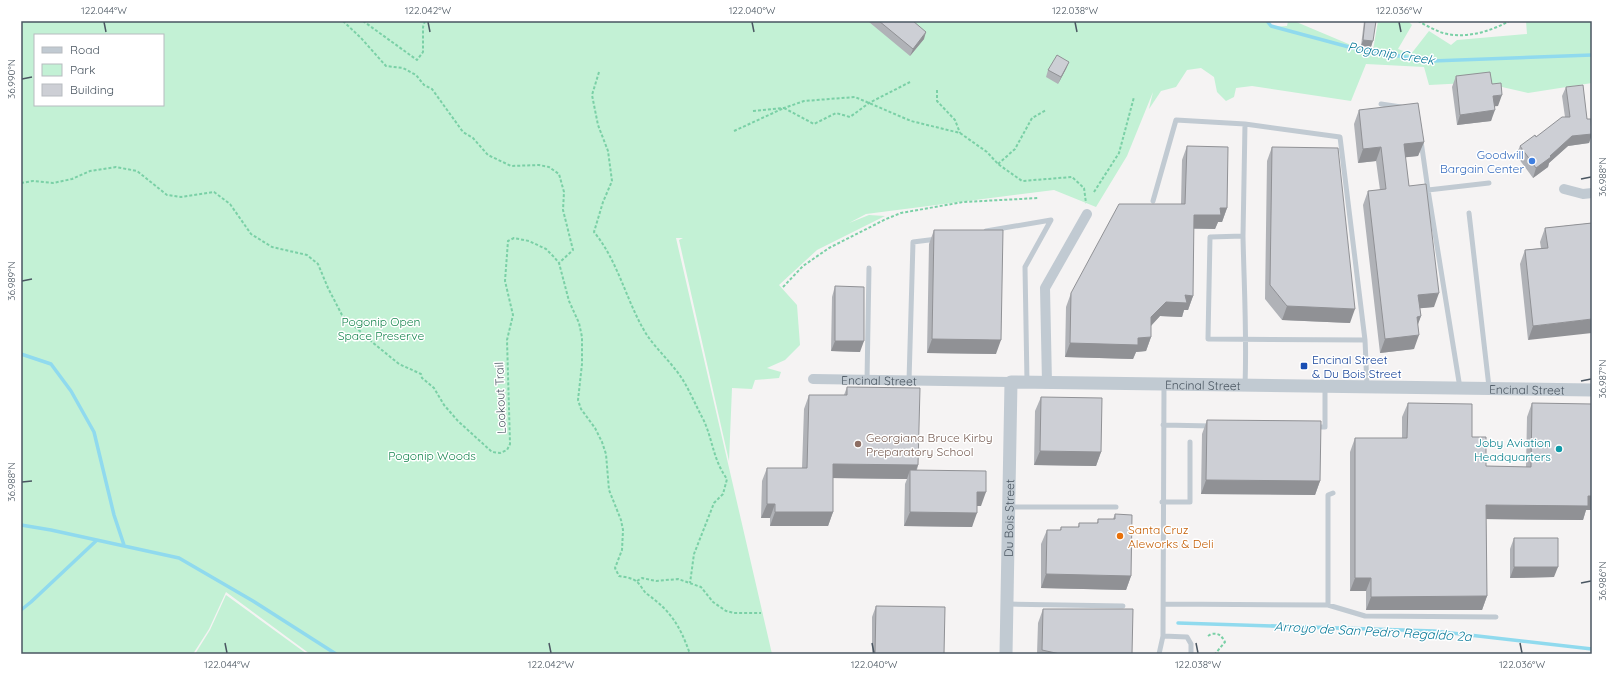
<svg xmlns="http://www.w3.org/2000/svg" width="1613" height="675" font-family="Quicksand,sans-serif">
<rect width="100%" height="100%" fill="#f5f3f3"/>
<path fill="#c3f1d5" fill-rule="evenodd" d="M21,21H1267L1272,27L1287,26L1288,21H1294L1358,48L1373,50L1378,21H1408L1412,25L1398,49L1411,54L1429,31L1451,45L1457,40L1527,34L1526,21H1592V83L1528,93L1489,84L1487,82L1429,85L1424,67L1366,64L1351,101L1252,86L1236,88L1234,97L1226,101L1217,92L1214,77L1201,68L1187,70L1176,87L1161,91L1149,109L1153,92L1127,156L1096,207L1054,190L866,214L849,223L869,215L885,216L817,250L779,285L797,305L800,345L785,360L767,368L781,372L779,378L755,380L752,389L732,388L729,461L679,240L683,238H676L772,654H310L226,592L209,629L193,654H21ZM35,35H163V105H35Z
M226,595L307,654H195L210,630Z"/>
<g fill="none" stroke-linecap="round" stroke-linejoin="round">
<path stroke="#90daee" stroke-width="3.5" d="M1267,21L1271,26L1360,50L1432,61L1592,55
M21,354L51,364L71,391L94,432L114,515L124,545
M21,525L51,530L179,558L253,601L336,654
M21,610L31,602L97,540
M1178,623L1434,631L1592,649"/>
<path stroke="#7ad0a6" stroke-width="2" stroke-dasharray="3 2" stroke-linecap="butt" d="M343,21L361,38L386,66L403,68L416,75L424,85L432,89L463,132L473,138L488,155L511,166L539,165L549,167L559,174L564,192L563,210L573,250L559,263
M363,21L417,60L423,52V27L425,21
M1418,21C1425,25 1433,29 1440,32C1462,40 1490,32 1509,21
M599,72L592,95L598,125L608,151L612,181L603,202L594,232C618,261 626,300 645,332C655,348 670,361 681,377C689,389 695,404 702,417C713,438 712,458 727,479L723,494L714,503L694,554L690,583
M937,90V101L955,120L960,133
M753,111L784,108L804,101L855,97L911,121L960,133L987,152L998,164L1022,181L1072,177L1084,188L1086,203
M734,131L784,108L814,124L836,113L850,117L869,103L910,82
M998,164L1015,149L1032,118L1046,110
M21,183L33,181L53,183L72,179L90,171L116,167L137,171L167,195L181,197L214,192L230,204L251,234L272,247L307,255L318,264L328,288L342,315L372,342L399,364L421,374L422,378L434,388L444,405L458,421L492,452L500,453L507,450L510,444L507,340L513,315L505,281L508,241L514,238L529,241L546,249L554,257L559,263L569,301L579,323L582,337V364L578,400L581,409L595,428L602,442L606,454L609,490L621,520L623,530L622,550L615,568L619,576C625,577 633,578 637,582C641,585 643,591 647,594C671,611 680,626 690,654
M1094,192L1119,153L1134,97
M783,287L803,266L829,248L886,219L901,213L963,202L1039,198
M637,581L642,578L656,581L678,579L701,587L713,602L726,611L734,613H761
M1208,636L1211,634C1219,633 1221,635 1225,642L1215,654"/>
<path stroke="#c1cad2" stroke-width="5" d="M1381,104L1401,107
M1245,124L1340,137L1365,340L1208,339L1210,237L1243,236C1244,285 1247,335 1245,384
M1421,141L1428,190L1489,183
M1428,190L1460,388
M1153,201L1176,120L1245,124L1243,236
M1469,213L1489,387
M986,231L1051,220L1025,267L1027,382
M1365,340L1367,387
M867,380L869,268
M909,381L913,242L937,239
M1163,425L1212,426
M1316,427H1325V386
M1162,502H1190V442
M1009,507H1116
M1008,604L1123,606
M1163,604L1328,605L1365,616L1496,617
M1328,605V495L1333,493
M1163,636L1164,385
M1159,654L1163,636L1187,637L1191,644V654"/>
<g stroke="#c1cad2" stroke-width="10">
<path d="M1564,189L1583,194L1592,193"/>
<path id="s1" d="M813,379L1011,382"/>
<path d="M1047,383L1045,288L1087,214"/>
</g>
<path stroke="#c1cad2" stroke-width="13" id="s2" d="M1006,654L1011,382L1592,390"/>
</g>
<path fill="#b0b2b7" d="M869,21H913L924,39L910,56L869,22Z
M1364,21H1376L1371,47L1361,46Z
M1069,62L1066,69L1058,84L1046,77L1048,70Z
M1456,76L1492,84L1498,106H1494L1491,121L1457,125L1452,87Z
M1566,87L1587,119L1592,134L1589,143L1568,146L1549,163L1548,167L1533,178L1516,155L1520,146L1536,137L1565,117L1562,96Z
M1359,110L1424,142L1418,156L1405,157L1409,186L1434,307L1420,308L1421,316L1417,325L1414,349L1380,353L1363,205L1368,191L1380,190L1376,161L1358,163L1354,124Z
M1187,146L1227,208L1222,222H1218L1215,229H1193V296L1188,310H1184L1182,317L1160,316L1151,326V337L1146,351L1136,352L1133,359L1065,357L1066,307L1071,293L1181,204L1182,160Z
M1272,147L1350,323L1282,320L1265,299L1267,161Z
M1592,223L1528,340L1520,264L1525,250L1541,248L1540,242L1545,228Z
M934,230L996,354L927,353L929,244Z
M835,286L860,352L831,351L832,297Z
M847,387L918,465L917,470L981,506H977L972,527L904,526L905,484L907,479L833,478V512L828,526H770V518H761L762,481L767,468H802L804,409L809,395H844Z
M1041,397L1101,452L1096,466L1034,465L1035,411Z
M1408,403L1472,437L1486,466L1526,467L1527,417L1532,403L1586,510L1583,520L1486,519L1487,596L1482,610H1366V591H1350V452L1355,438H1402V417Z
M1207,420L1320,481L1315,495L1201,494L1202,434Z
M1115,514L1131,576L1126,590L1041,588V544L1047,530H1060L1061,527H1078L1079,523H1097L1098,519H1113Z
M1514,538L1554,577L1510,578V549Z
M876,606L944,654H872V617Z
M1043,609L1132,654H1037L1038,623Z"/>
<path fill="#909195" d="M926,32L924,39L910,56L913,49Z
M1363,40L1373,41L1371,47L1361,46Z
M1069,62L1066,69L1058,84L1061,77Z
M1502,95L1498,106L1489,107L1493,96Z
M1495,110L1491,121L1457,125L1460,115Z
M1592,134L1589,143L1568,146L1549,163L1548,167L1533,178L1536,168L1572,136Z
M1424,142L1418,156L1399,158L1404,144Z
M1381,147L1376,161L1358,163L1363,149Z
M1220,208H1227L1222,222H1218L1215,229L1188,228L1194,215Z
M1439,293L1434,307L1413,309L1418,295Z
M1185,295L1193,296L1188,310H1184L1182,317L1160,316L1146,331L1151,317L1166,302Z
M1287,306L1355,309L1350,323L1282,320Z
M1421,316L1416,330L1417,317Z
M1592,319V333L1528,340L1533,326Z
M1419,335L1414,349L1380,353L1385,339Z
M1151,337L1146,351L1136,352L1133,359L1065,357L1070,343Z
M932,339L1001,340L996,354L927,353Z
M835,341H864L860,352L831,351Z
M1040,451L1101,452L1096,466L1034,465Z
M833,464L918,465L913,479L910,470L907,479L828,478Z
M1206,480L1320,481L1315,495L1201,494Z
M977,492H986L981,506H972Z
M1588,496H1592V510H1586L1583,520L1481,519L1486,505Z
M767,504H775L770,518H761Z
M775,512H833L828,526H770Z
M910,512L977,513L972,527L904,526Z
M1514,567H1558L1554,577L1510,578Z
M1046,574L1131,576L1126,590L1041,588Z
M1355,578H1371L1366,591H1350Z
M1487,596L1482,610H1366L1371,597Z"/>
<path fill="#cdcfd5" stroke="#909195" d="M879,21H913L926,32L913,49Z
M1365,21H1376L1373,41L1363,40Z
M1057,55L1069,62L1061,77L1048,70Z
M1490,72L1492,84L1501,83L1502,95L1493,96L1495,110L1460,115L1456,76Z
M1583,85L1587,119H1591L1592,134L1572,136L1550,156L1551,157L1536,168L1520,146L1535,135L1536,137L1562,117H1570L1566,87Z
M1418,103L1424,142L1404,144L1409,186L1426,184L1439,293L1418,295L1421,316L1417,317L1419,335L1385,339L1368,191L1386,189L1381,147L1363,149L1359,110Z
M1187,146L1228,147L1227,208H1220L1221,215H1194L1193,296L1185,295L1187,303L1166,302L1151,317V337L1138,338V345L1070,343L1071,293L1119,204H1185Z
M1272,147L1338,148L1355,309L1287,306L1270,285Z
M1592,223V319L1533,326L1525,250L1548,248L1545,228Z
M934,230H1003L1001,340L932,339Z
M835,286L864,287V341H835Z
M847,387L920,388L918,465L833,464V512H775V504H767V468H807L809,395H847Z
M1041,397L1102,398L1101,452L1040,451Z
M1408,403L1472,404V437H1486V466L1531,467L1532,403L1592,404V496H1588V506L1486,505L1487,596L1371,597V578H1355V438H1407Z
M1207,420L1321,421L1320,481L1206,480Z
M910,470L986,471V492H977V513L910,512Z
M1115,514L1132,515L1131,576L1046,574L1047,530H1061V527H1079V523H1098V519H1115Z
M1514,538H1558V567H1514Z
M876,606L945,607L944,654H875Z
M1043,609H1133L1132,654H1060L1042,650Z"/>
<path fill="none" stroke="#4a5661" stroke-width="1.5" d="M104,22L106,32M428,22L430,32M752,22L754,32M1075,22L1077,32M1399,22L1401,32M22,79L32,77M1581,179L1591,177M22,281L32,279M1581,381L1591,379M22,482L32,481M1581,583L1591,581M225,643L227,653M549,643L551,653M872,643L874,653M1196,643L1198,653M1520,643L1522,653"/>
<circle fill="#3f7fe0" stroke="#fff" stroke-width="1.5" cx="1532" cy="161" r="4"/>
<rect fill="#1a4fb4" stroke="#fff" stroke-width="1.5" x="1300" y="362" width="8" height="8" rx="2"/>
<circle fill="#8d6e63" stroke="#fff" stroke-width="1.5" cx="858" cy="444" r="4"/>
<circle fill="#0f9aa8" stroke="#fff" stroke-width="1.5" cx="1559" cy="449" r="4"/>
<circle fill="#e8710a" stroke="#fff" stroke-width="1.5" cx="1120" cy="536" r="4"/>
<g text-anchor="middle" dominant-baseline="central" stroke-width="3" stroke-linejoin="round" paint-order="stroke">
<g font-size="12" fill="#366cbe" stroke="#fff" text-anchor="end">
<text x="1524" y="154">Goodwill<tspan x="1524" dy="14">Bargain Center</tspan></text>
</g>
<g font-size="12" fill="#17864f" stroke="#fff">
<text x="381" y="321">Pogonip Open<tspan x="381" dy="14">Space Preserve</tspan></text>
<text x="432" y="455">Pogonip Woods</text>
</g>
<g font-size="12" fill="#164399" stroke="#fff" text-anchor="start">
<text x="1312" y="359">Encinal Street<tspan x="1312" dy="14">&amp; Du Bois Street</tspan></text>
</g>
<g font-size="12" fill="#4a5661" stroke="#fff">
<text stroke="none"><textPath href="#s1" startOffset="66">Encinal Street</textPath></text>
<text stroke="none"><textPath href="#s2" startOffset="464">Encinal Street</textPath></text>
<text stroke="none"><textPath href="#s2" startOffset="788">Encinal Street</textPath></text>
<text transform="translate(500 398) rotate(-92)">Lookout Trail</text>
<text stroke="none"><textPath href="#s2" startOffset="136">Du Bois Street</textPath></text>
</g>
<g font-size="12" fill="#785e54" stroke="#fff" text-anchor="start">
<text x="866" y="437">Georgiana Bruce Kirby<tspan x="866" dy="14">Preparatory School</tspan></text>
</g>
<g font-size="12" fill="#0d838f" stroke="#fff" text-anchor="end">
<text x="1551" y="442">Joby Aviation<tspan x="1551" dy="14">Headquarters</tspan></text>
</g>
<g font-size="12" fill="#c56008" stroke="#fff" text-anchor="start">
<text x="1128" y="529">Santa Cruz<tspan x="1128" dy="14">Aleworks &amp; Deli</tspan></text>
</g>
<g font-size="13" font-style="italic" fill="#0c7c9b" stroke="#fff">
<text transform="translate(1391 53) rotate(9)">Pogonip Creek</text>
<text transform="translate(1373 631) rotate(3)">Arroyo de San Pedro Regaldo 2a</text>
</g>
</g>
<rect width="1613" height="675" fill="none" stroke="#ffffff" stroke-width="44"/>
<rect x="34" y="34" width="130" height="72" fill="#ffffff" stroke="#b7bbc0"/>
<rect x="42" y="47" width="20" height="6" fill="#c1cad2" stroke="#b7bbc0"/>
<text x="70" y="54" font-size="12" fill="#4a5661">Road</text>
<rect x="42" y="64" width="20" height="12" fill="#c3f1d5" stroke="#b7bbc0"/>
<text x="70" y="74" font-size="12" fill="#4a5661">Park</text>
<rect x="42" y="84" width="20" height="12" fill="#cdcfd5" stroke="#b7bbc0"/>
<text x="70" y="94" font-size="12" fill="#4a5661">Building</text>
<rect x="22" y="22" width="1569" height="631" fill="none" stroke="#4a5661" stroke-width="1.5"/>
<g font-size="10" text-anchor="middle" fill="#4a5661">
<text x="104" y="14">122.044°W</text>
<text x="428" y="14">122.042°W</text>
<text x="752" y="14">122.040°W</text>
<text x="1075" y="14">122.038°W</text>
<text x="1399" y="14">122.036°W</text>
<text transform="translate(11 79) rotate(-90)" y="4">36.990°N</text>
<text transform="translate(1602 177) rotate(-90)" y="4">36.988°N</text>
<text transform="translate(11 281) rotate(-90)" y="4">36.989°N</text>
<text transform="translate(1602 379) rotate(-90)" y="4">36.987°N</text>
<text transform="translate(11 482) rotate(-90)" y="4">36.988°N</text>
<text transform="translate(1602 581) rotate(-90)" y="4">36.986°N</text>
<text x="227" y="668">122.044°W</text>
<text x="551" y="668">122.042°W</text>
<text x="874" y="668">122.040°W</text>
<text x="1198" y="668">122.038°W</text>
<text x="1522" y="668">122.036°W</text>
</g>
</svg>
